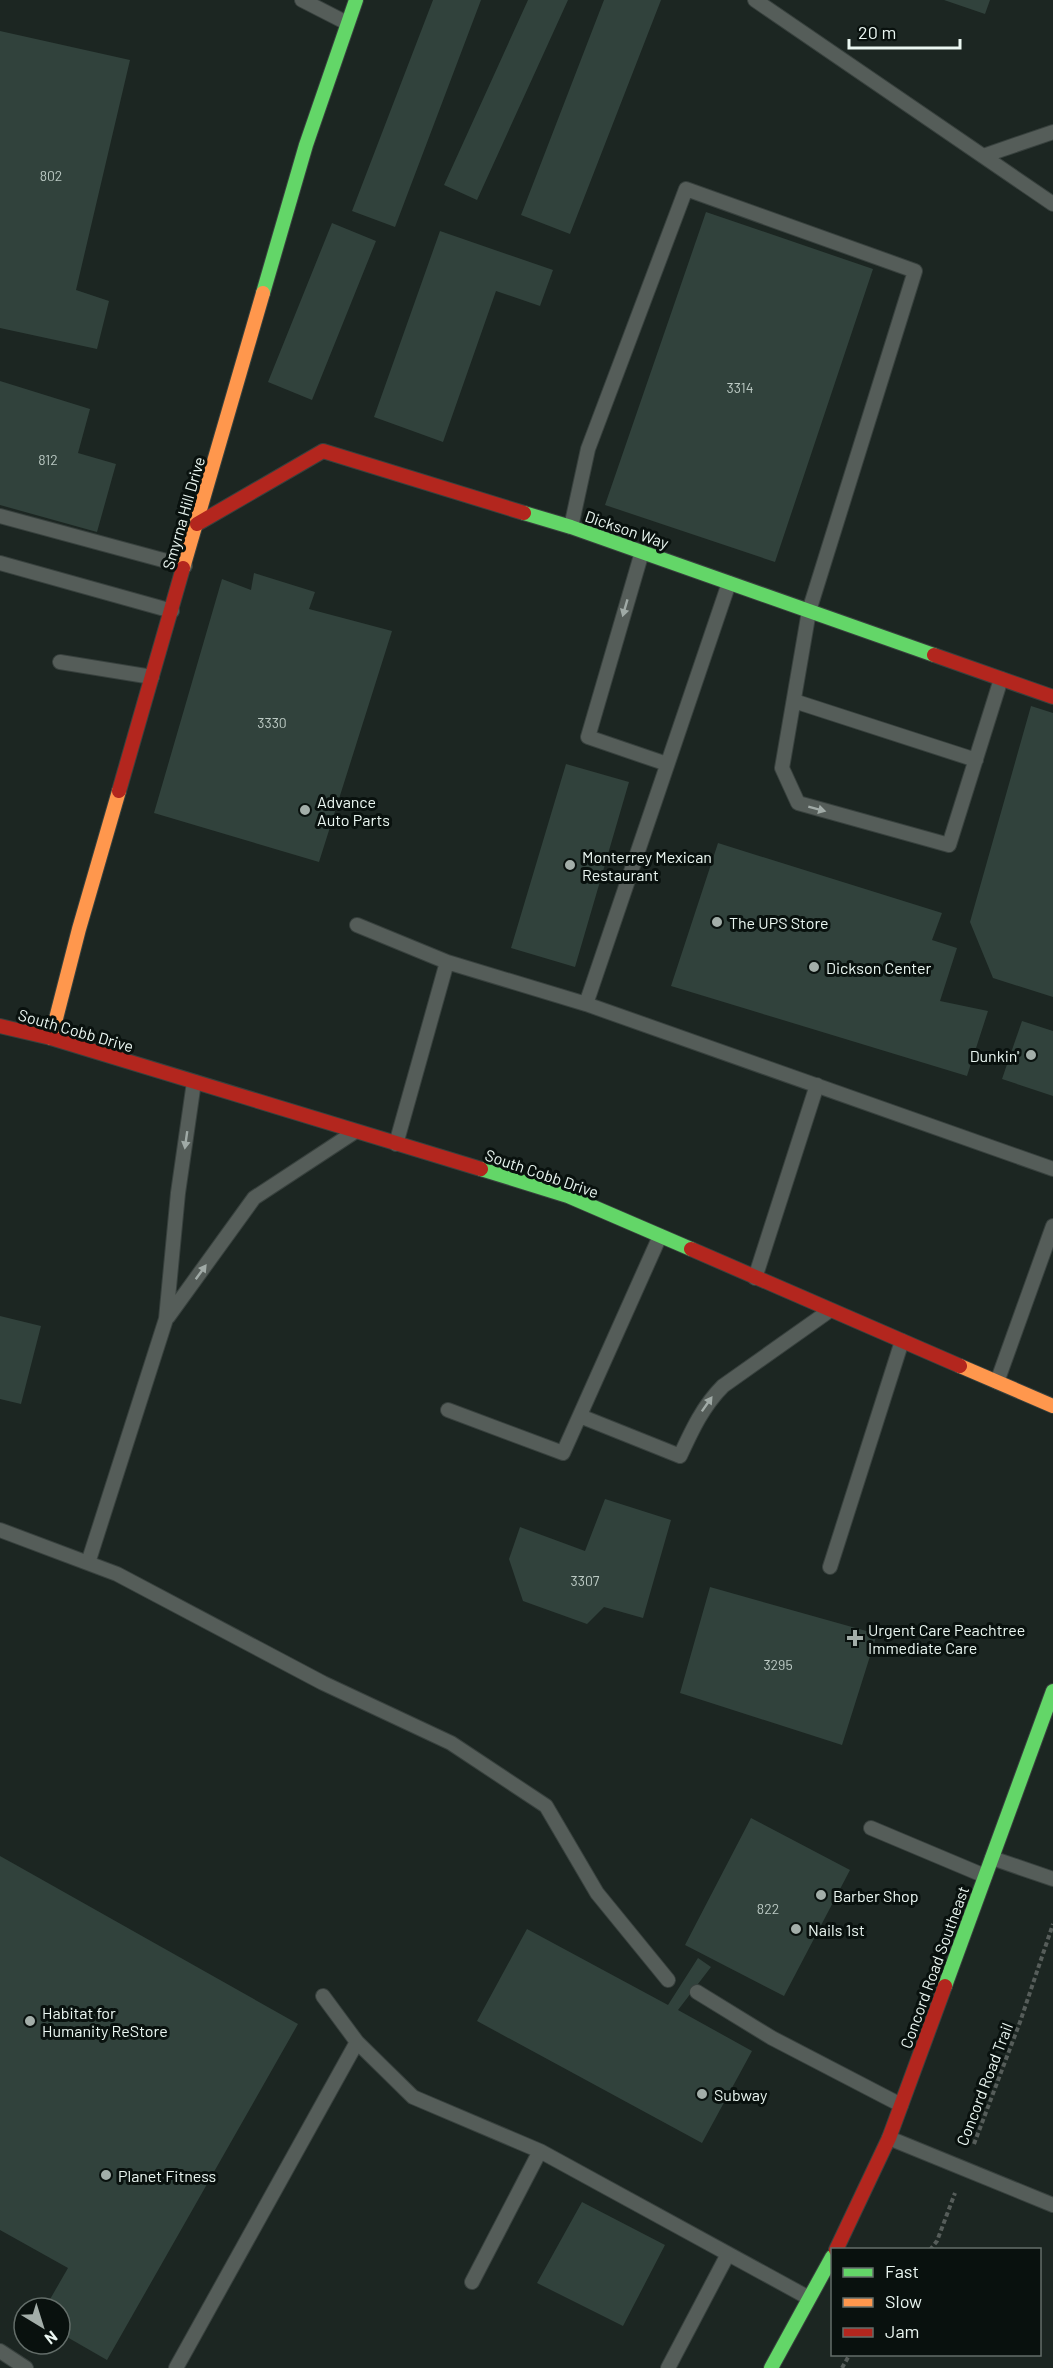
<svg xmlns="http://www.w3.org/2000/svg" width="1053" height="2368" font-family="Barlow,sans-serif">
<rect width="100%" height="100%" fill="#1c2622"/>
<path fill="#31423c" d="M433,0H481L395,227L352,211Z
M528,0H568L477,200L444,185Z
M604,0H661L570,234L521,215Z
M944,0H990L985,14Z
M0,31L130,60L76,290L109,301L97,349L0,328Z
M706,212L873,269L775,562L605,505Z
M332,223L376,241L312,400L268,382Z
M440,231L553,270L540,306L496,291L443,442L374,417Z
M0,381L90,409L78,453L116,464L97,532L0,505Z
M254,573L315,592L309,609L392,631L319,862L154,813L222,579L251,590Z
M1031,706L1053,713V997L993,978L970,922Z
M566,764L629,782L575,967L511,948Z
M718,843L942,913L932,940L957,948L940,1001L988,1011L967,1076L671,986Z
M1022,1021L1053,1031V1096L1002,1079Z
M0,1316L41,1326L21,1404L0,1399Z
M605,1499L671,1520L643,1618L604,1607L587,1624L523,1601L509,1559L520,1527L585,1551Z
M710,1587L877,1634L842,1745L680,1693Z
M751,1818L850,1870L784,1996L685,1945Z
M0,1856L298,2024L107,2360L60,2333V2308H45L68,2268L0,2230Z
M527,1929L668,2005L698,1958L711,1967L678,2010L752,2051L702,2143L477,2021Z
M582,2202L665,2245L623,2326L537,2283Z"/>
<g fill="none" stroke-linecap="round" stroke-linejoin="round">
<defs>
<path id="lane" d="M302,0L347,23
M755,0L1053,204
M983,156L1053,132
M0,516L185,566
M571,527L588,449L686,189L915,271L809,611L782,768L798,803L949,845L1001,679
M642,552L588,737L667,764
M0,563L172,611
M60,662L152,677
M794,701L976,760
M357,925L447,962L586,1004L729,583
M586,1004L1053,1169
M396,1144L447,962
M755,1278L817,1085
M168,1317L254,1198L353,1133
M997,1382L1053,1226
M448,1410L563,1453L660,1236
M580,1416L680,1456C692,1430 703,1406 723,1386L829,1311
M0,1530L117,1574L323,1683L451,1743L546,1806L597,1893L668,1980
M88,1563L166,1319L178,1193L194,1082
M830,1567L902,1341
M871,1828L985,1876
M992,1858L1053,1879
M697,1992L772,2038L901,2105
M323,1996L357,2042L413,2097L540,2151
M889,2138L1053,2205
M472,2282L540,2151L809,2298
M0,2351L26,2368
M176,2368L357,2042
M668,2368L728,2254"/>
<path id="fast" d="M263,293L306,145L356,0
M524,513L571,527L934,655
M481,1169L568,1196L691,1249
M945,1986L1053,1691
M771,2368L832,2257"/>
<path id="slow" d="M183,568L263,293
M51,1038L79,929L119,791
M960,1366L1053,1406"/>
<path id="jam" d="M197,524L323,451L524,513
M934,655L1053,697
M119,791L183,568
M0,1026L51,1038L481,1169
M691,1249L960,1366
M836,2250L889,2138L945,1986"/>
</defs>
<use href="#lane" stroke="#38413e" stroke-width="16"/>
<use href="#fast" stroke="#38413e" stroke-width="16"/>
<use href="#slow" stroke="#38413e" stroke-width="16"/>
<use href="#jam" stroke="#38413e" stroke-width="16"/>
<path stroke="#565d5a" stroke-width="4" stroke-dasharray="4.5 3" stroke-linecap="butt" d="M974,2144L1020,2022L1053,1924
M930,2250L937,2241L955,2193
M842,2368L850,2354"/>
<use href="#lane" stroke="#555d59" stroke-width="14"/>
<use href="#fast" stroke="#63d668" stroke-width="14"/>
<use href="#slow" stroke="#ff974d" stroke-width="14"/>
<use href="#jam" stroke="#b3261e" stroke-width="14"/>
</g>
<defs><path id="oneway-solid" d="M-6-.8H1V-3.2L6.5 0L1 3.2V.8H-6Z" transform="scale(1.5)"/></defs>
<g fill="#a0aaa6">
<use href="#oneway-solid" transform="translate(625 608) rotate(106)"/>
<use href="#oneway-solid" transform="translate(817 809) rotate(15)"/>
<use href="#oneway-solid" transform="translate(186 1140) rotate(98)"/>
<use href="#oneway-solid" transform="translate(201 1272) rotate(-54)"/>
<use href="#oneway-solid" transform="translate(707 1404) rotate(-55)"/>
</g>
<g fill="#a3aea9" stroke="#09110e" stroke-width="2">
<circle cx="305" cy="810" r="6"/>
<circle cx="570" cy="865" r="6"/>
<circle cx="717" cy="922" r="6"/>
<circle cx="814" cy="967" r="6"/>
<circle cx="1031" cy="1055" r="6"/>
<path d="M852 1629h6v6h6v6h-6v6h-6v-6h-6v-6h6z"/>
<circle cx="821" cy="1895" r="6"/>
<circle cx="796" cy="1929" r="6"/>
<circle cx="30" cy="2021" r="6"/>
<circle cx="702" cy="2094" r="6"/>
<circle cx="106" cy="2175" r="6"/>
</g>
<g text-anchor="middle" dominant-baseline="central" stroke-width="6" stroke-linejoin="round" paint-order="stroke">
<g font-size="14" fill="#bccac4">
<text x="51" y="175">802</text>
<text x="740" y="387">3314</text>
<text x="48" y="459">812</text>
<text x="272" y="722">3330</text>
<text x="585" y="1580">3307</text>
<text x="778" y="1664">3295</text>
<text x="768" y="1908">822</text>
</g>
<g font-size="16" fill="#ebf7f2" stroke="#09110e">
<text transform="translate(183 513) rotate(-74)">Smyrna Hill Drive</text>
<text transform="translate(627 529) rotate(19)">Dickson Way</text>
<text transform="translate(76 1030) rotate(16)">South Cobb Drive</text>
<text transform="translate(542 1173) rotate(19)">South Cobb Drive</text>
<text transform="translate(934 1967) rotate(-70)">Concord Road Southeast</text>
<text transform="translate(984 2084) rotate(-69)">Concord Road Trail</text>
</g>
<g font-size="16" fill="#ebf7f2" stroke="#09110e" text-anchor="start">
<text x="317" y="801">Advance<tspan x="317" dy="18">Auto Parts</tspan></text>
<text x="582" y="856">Monterrey Mexican<tspan x="582" dy="18">Restaurant</tspan></text>
<text x="729" y="922">The UPS Store</text>
<text x="826" y="967">Dickson Center</text>
<text x="1019" y="1055" text-anchor="end">Dunkin'</text>
<text x="868" y="1629">Urgent Care Peachtree<tspan x="868" dy="18">Immediate Care</tspan></text>
<text x="833" y="1895">Barber Shop</text>
<text x="808" y="1929">Nails 1st</text>
<text x="42" y="2012">Habitat for<tspan x="42" dy="18">Humanity ReStore</tspan></text>
<text x="714" y="2094">Subway</text>
<text x="118" y="2175">Planet Fitness</text>
</g>
</g>
<rect x="831" y="2248" width="210" height="108" fill="#09110e" stroke="#636d69" stroke-width="1.5"/>
<rect x="843" y="2268" width="30" height="9" fill="#63d668" stroke="#636d69" stroke-width="1.5"/>
<text x="885" y="2278" font-size="18" fill="#ebf7f2">Fast</text>
<rect x="843" y="2298" width="30" height="9" fill="#ff974d" stroke="#636d69" stroke-width="1.5"/>
<text x="885" y="2308" font-size="18" fill="#ebf7f2">Slow</text>
<rect x="843" y="2328" width="30" height="9" fill="#b3261e" stroke="#636d69" stroke-width="1.5"/>
<text x="885" y="2338" font-size="18" fill="#ebf7f2">Jam</text>
<g transform="translate(42 2326) rotate(142)"><circle r="28" fill="#09110e" stroke="#636d69" stroke-width="1.5"/>
<path d="M0-4.5L10 22L0 15L-10 22Z" fill="#a3aea9"/>
<text y="-9" font-size="16" font-weight="bold" text-anchor="middle" fill="#ebf7f2">N</text>
</g>
<path d="M849 39v9h111v-9" fill="none" stroke="#ebf7f2" stroke-width="3"/>
<text x="858" y="39" font-size="18" fill="#ebf7f2" stroke="#09110e" stroke-width="4.5" paint-order="stroke">20 m</text>
</svg>
